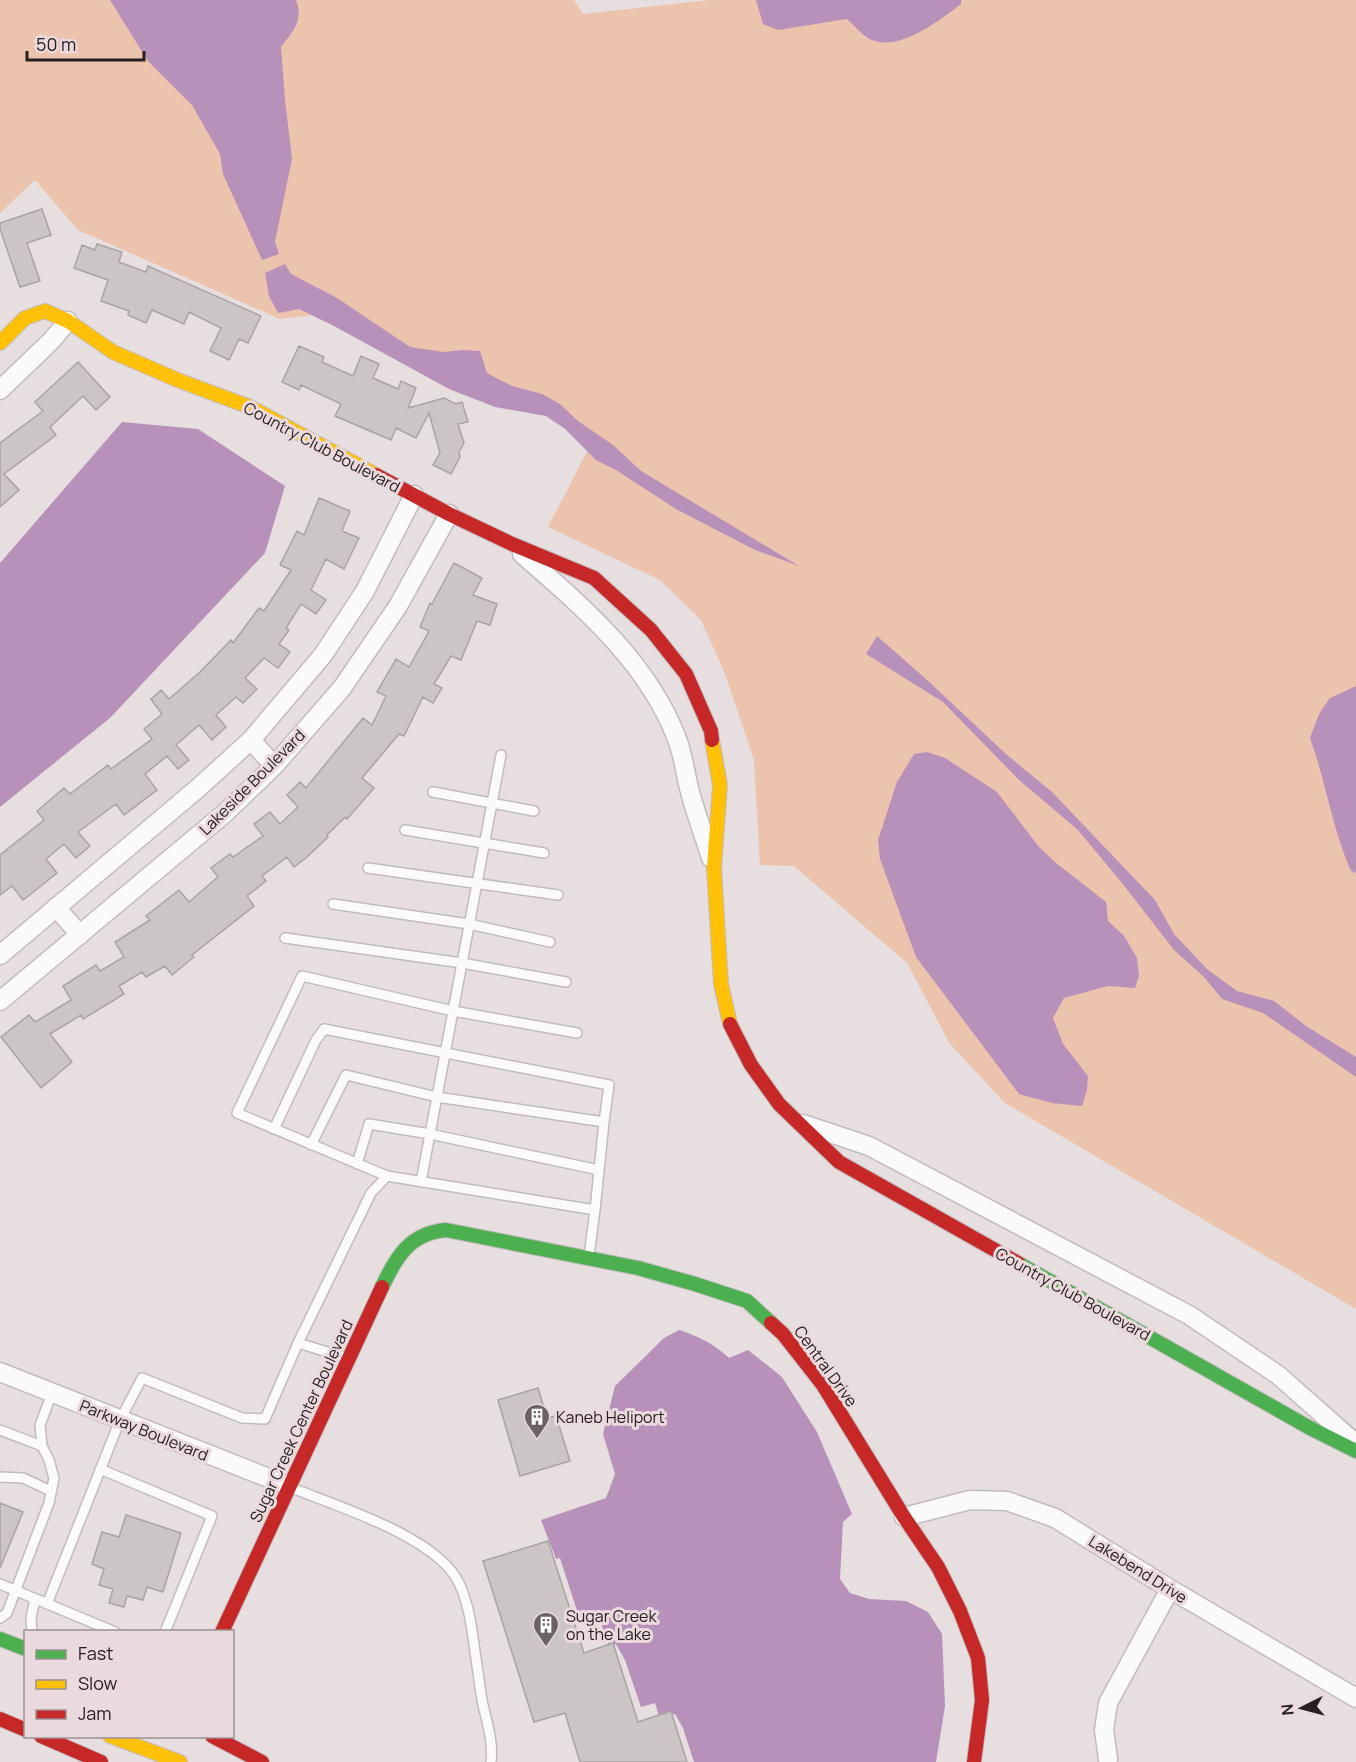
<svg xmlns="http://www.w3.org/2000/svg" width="1356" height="1762" font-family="Manrope,sans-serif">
<rect width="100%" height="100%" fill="#e7dee0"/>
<path fill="#ecc3ad" d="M0,0H574L583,14L710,0H1356V1309L1005,1103L950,1044L907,963L794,866L760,865L754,760L725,674L701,620L660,580L548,527L592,442L543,405L323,314L280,319L78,230L35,180L0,213Z"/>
<path fill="#b791b9" d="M110,0H296C304,21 293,31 281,47L285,100L292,159L275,242L279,254L262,260L223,174L220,154L192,105L148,61Z
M756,0H961V4C940,20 896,55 868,38C861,34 854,25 847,19L778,30L763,24Z
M285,264L291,274L337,298L410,347L444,352L463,350L480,351L487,373L512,386L542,394L560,404L578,421L613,445L641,471L799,566L755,550L676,509L616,470L596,460L565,429L546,416L495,407L449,389L334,326L299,309L278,313L269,296L265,273Z
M122,422L198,429L285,486L265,553L110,718L0,807V563Z
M877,636L926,679L1007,755L1052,792L1155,900L1174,934L1207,969L1237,991L1274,1001L1306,1026L1356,1057V1077L1263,1013L1222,999L1204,977L1174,950L1122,883L1078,830L1019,780L943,702L866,654Z
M1356,686V873L1351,871C1332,828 1326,782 1310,738L1319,714L1330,698Z
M927,752L945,758L997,792L1039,847L1056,863L1106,902L1108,921L1124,936L1137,958L1139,976L1135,988L1108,986L1064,998L1053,1018L1063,1044L1088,1076L1087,1090L1082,1106L1052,1103L1019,1094L916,957L880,859L878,840L897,782L914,754Z
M679,1330C698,1336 714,1344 729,1358L748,1350L782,1377L817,1432L852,1514L843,1522L840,1579L850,1593L869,1599L906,1601L928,1612L942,1634L945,1706L936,1762H694L683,1728L675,1714L660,1719L655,1703L641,1707L625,1660L616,1644L609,1647L598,1614L580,1620L560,1558L556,1559L541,1520L606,1498L615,1474L603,1434L615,1386L664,1338Z"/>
<path fill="#ccc5c5" stroke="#a9a3a4" stroke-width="1.5" d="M42,209L51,235L27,243L40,281L20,287L0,229V223Z
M97,244L122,252L119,262L146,272L148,266L261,316L248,343L239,339L229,360L210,351L221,328L189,312L184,324L152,310L146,323L128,315L129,311L101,301L108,280L74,268L82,245L95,250Z
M299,346L324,357L322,362L353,376L361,356L379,364L373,378L398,389L401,381L416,388L408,408L444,398L456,404L462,402L468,422L458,424L464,443L459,452L460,457L451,474L433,465L440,453L429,413L416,438L396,428L391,440L335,416L341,404L301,385L299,390L282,382Z
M78,362L110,397L96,410L83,396L50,427L56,435L4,474L19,490L0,507V443L43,411L35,402Z
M319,498L350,511L342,531L359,538L344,569L326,559L311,590L326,600L316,614L301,604L286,628L289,630L279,644L290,652L278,668L264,658L245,678L257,689L243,703L236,697L216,715L226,727L212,740L199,725L176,745L189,760L178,769L167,756L145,774L157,790L124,815L116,804L78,832L90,846L76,858L64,844L46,859L57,873L36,890L23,900L12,886L0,895V855L44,820L37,811L64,788L70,794L108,765L111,769L152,739L144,729L162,714L151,699L161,690L169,699L200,672L231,640L233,643L259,608L264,611L291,570L280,565L297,531L304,535Z
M454,563L482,578L473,595L497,604L490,625L477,621L461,660L451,656L434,684L442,688L433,703L423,697L404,736L399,734L362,778L374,788L347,819L345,817L327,835L328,837L307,857L294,867L287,857L262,876L266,881L247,896L254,906L192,955L194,957L172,975L165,966L146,977L142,972L119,986L124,994L83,1019L81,1015L50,1034L72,1062L41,1088L1,1037L29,1015L35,1022L71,1000L63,986L96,965L100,971L124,957L115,942L150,920L146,916L179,890L189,902L218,877L211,868L230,854L233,857L263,836L254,824L270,812L280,824L298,807L287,795L300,782L306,788L363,718L372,725L386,696L377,692L396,659L409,667L429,631L420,627L430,603L432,604Z
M538,1388L547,1418L556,1416L570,1461L520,1476L498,1400Z
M0,1503L23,1512L0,1568Z
M126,1515L181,1533L163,1592L147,1587L143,1600L127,1596L124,1607L109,1603L113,1589L99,1585L104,1569L92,1564L102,1532L119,1537Z
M548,1541L584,1653L613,1643L638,1722L671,1711L687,1762H580L565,1713L534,1722L483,1561Z"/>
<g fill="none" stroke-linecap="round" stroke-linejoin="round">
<defs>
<path id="lane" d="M433,792L534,811
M405,830L544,853
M368,868L558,895
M333,904L469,924L550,942
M285,938L462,963L566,982
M274,1129L316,1040L324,1029L609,1085L604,1122
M311,1145L346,1075L437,1097L604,1122L595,1210
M357,1164L369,1124L430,1134L599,1170
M387,1176L237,1113L302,976L453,1011L577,1033
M421,1182L501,755
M298,1343L371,1193L387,1176L595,1210L589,1256
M0,1430L42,1446
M100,1469L212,1516L165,1632
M0,1477L23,1478L51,1491
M292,1488C339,1507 437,1537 459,1583C472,1611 473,1643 478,1672C480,1686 481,1700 485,1713C489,1730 493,1744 491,1762
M0,1584L115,1632
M47,1604L120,1420L142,1378L242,1418L265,1419L298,1343L347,1358
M0,1618L7,1613L49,1503L54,1478L49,1460L42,1446L40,1425L52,1393
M32,1632L31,1618L35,1599"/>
<path id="street" d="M0,390L51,341L68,321
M522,554C582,606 648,662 677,739C683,754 685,772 689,788C695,812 704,835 711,858
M251,740L274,766
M56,907L80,935
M0,955L197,789L251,740L323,655L365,591L414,495
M0,1001L225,813L274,766L342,688L398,606L449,514
M803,1124L869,1146L1189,1315L1278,1375L1355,1443
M0,1372L289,1486
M904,1517L970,1500L1007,1501L1055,1518L1170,1589L1356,1698
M1108,1759L1104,1730L1108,1703L1170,1589"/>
<path id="fast" d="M1018,1263L1310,1428L1356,1451
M382,1287C396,1257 410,1233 446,1230L638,1268L695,1284L747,1301L771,1323
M0,1639L26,1649"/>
<path id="slow" d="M0,343L25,318L45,311L68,321L113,352L180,381L250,407L376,475
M712,740L720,785L714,868L721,984L730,1024
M110,1736L180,1762"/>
<path id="jam" d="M376,475L449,514L512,544L594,578L651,630L686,674L711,731L712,740
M730,1024L751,1065L779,1104L839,1162L1018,1263
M771,1323L783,1334L823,1385L904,1517L938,1567L960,1611L978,1658L982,1700L974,1762
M222,1632L382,1287
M0,1719L26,1730
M41,1736L101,1762
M212,1736L262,1762"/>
</defs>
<use href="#lane" stroke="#c2bbbd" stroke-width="12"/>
<use href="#street" stroke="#c2bbbd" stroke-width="21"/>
<use href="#fast" stroke="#c2bbbd" stroke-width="16"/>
<use href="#slow" stroke="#c2bbbd" stroke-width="16"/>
<use href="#jam" stroke="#c2bbbd" stroke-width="16"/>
<use href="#lane" stroke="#fbfafa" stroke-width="9"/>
<use href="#street" stroke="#fbfafa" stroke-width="18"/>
<use href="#fast" stroke="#4caf50" stroke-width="14"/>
<use href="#slow" stroke="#ffc107" stroke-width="14"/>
<use href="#jam" stroke="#c62828" stroke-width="14"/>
</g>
<defs>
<symbol id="building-pin" viewBox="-11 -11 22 30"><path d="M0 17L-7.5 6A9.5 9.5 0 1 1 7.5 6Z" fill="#6a6264" stroke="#ebdadd"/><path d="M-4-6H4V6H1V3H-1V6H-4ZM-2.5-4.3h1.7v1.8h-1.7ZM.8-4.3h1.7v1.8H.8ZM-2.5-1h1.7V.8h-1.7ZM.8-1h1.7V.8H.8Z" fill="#fff"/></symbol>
</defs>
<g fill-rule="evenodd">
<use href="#building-pin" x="522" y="1402" width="30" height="40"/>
<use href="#building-pin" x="531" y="1610" width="30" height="40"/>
</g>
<g text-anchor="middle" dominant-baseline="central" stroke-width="6" stroke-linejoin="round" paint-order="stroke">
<g font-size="16" fill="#262021" stroke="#ebdadd">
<text transform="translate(322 447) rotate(28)">Country Club Boulevard</text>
<text transform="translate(252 782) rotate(-45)">Lakeside Boulevard</text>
<text transform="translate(1073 1294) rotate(29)">Country Club Boulevard</text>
<text transform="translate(826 1366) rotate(54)">Central Drive</text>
<text transform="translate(301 1421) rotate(-65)">Sugar Creek Center Boulevard</text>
<text transform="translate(144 1430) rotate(22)">Parkway Boulevard</text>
<text transform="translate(1138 1569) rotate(32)">Lakebend Drive</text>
</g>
<g font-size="16" fill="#262021" stroke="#ebdadd" text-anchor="start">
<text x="556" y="1417">Kaneb Heliport</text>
<text x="566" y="1616">Sugar Creek<tspan x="566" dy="18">on the Lake</tspan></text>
</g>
</g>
<rect x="24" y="1630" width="210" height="108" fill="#ebdadd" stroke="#9c9092" stroke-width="1.5"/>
<rect x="36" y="1650" width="30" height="9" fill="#4caf50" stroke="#9c9092" stroke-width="1.5"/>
<text x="78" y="1660" font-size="18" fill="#262021">Fast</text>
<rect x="36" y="1680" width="30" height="9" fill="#ffc107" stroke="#9c9092" stroke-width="1.5"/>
<text x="78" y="1690" font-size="18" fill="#262021">Slow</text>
<rect x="36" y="1710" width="30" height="9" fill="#c62828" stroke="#9c9092" stroke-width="1.5"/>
<text x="78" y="1720" font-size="18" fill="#262021">Jam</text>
<g transform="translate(1302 1708) rotate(264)" stroke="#ebdadd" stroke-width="4.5" paint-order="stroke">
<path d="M0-4.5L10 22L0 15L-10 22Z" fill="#262021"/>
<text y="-9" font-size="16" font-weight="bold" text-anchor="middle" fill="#262021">N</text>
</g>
<path d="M27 51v9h117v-9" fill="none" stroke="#262021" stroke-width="3"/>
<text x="36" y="51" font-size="18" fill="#262021" stroke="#ebdadd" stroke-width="4.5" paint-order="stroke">50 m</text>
</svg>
